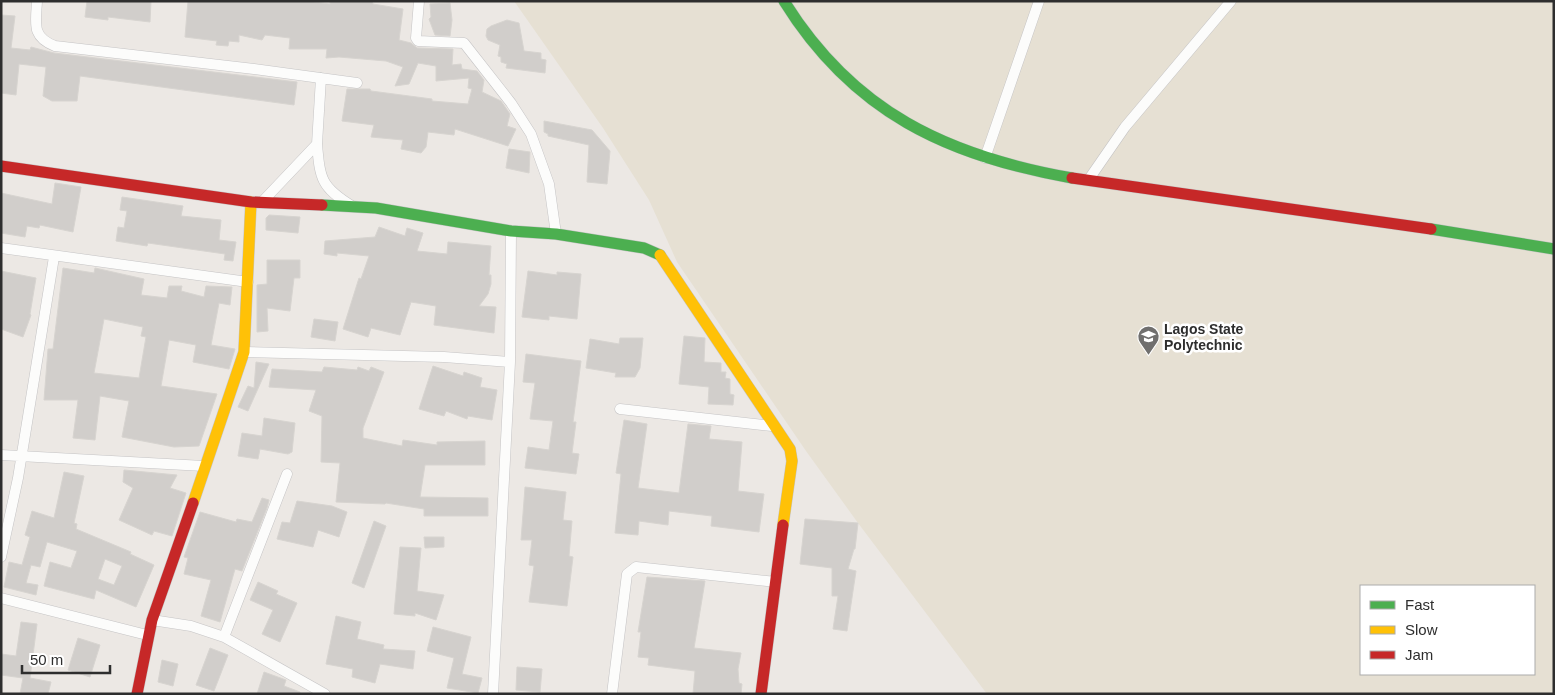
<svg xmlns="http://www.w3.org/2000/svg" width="1555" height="695" font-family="Arial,sans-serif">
<rect width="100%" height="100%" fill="#ece8e4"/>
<path fill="#e6e0d3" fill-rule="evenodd" d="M514,1H1554V694H987L858,523L806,451L677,262L649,200L603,128ZM1361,586H1534V674H1361Z"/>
<path fill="#d1cecb" stroke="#d7d4d0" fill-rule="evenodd" d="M87,1H151L150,22L108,17V20L85,17Z
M188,1H306L330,4V1H372L373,4L403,9L399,40L411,43L417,48L453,49L452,65L461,64L462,69L477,71L484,80L482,92L501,101L510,114L507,126L516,129L508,146L455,129L454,135L428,132L426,147L421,153L401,149L403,140L371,137L374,125L342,121L347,89H370L371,91L432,99V101L468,104L472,89L468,88L469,78L436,81V66L418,63L409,84L395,86L403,67L386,61L339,57L326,58L327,49H289L290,38L265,35L262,40L239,35V42L229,41L228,46L216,45L217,41L185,37Z
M450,3L452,20L450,36L435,35L429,19L431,17L430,4Z
M1,15L15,16L11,48L30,50L31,47L54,53L297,82L294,105L80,76L77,101H52L43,96L46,67L19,64L16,95L1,93Z
M507,20L519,23L524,51L541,53V59L546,60L545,73L506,68L507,64L501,62V57L498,56L500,45L488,40L486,36L487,29L491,26Z
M544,121L592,130L610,151L607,184L587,182L589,145L548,136V134L544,132Z
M509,149L530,152L529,173L506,168Z
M55,183L81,187L73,232L40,225L39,228L27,226L25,237L1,233V193L52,204Z
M122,197L183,206L181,216L221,220L219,240L236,242L233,261L224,260L225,254L148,243L147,246L116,241L118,227L124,228L127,211L120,210Z
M269,215L300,217L298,233L266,230V218Z
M379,227L405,236L407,228L423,233L417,251L447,254L448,242L491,246L489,275H491V284L488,294L479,306L496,307L494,333L434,325L436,306L411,302L400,335L371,328L368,337L343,329L359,278L361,279L369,256L337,253V256L324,254L325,241L375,237Z
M267,260H300V278H294L290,311L267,308L268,331L257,332V285L267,284Z
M63,268L94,273L95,268L144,279L141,295L167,298L169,286H182L181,291L204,297L206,286L232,287L230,305L219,303L211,345L235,349L229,369L193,362L196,345L169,340L161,386L217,394L199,446L174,447L122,437L129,401L100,396L95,440L73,438L78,400H44L48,349H53ZM104,319L143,327L141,336L146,337L139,378L94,373Z
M1,271L36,278L30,314L31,315L23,337L1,329Z
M528,271L557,275V272L581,274L577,319L549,316V320L522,317Z
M314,319L338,322L335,341L311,337Z
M684,336L705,338L704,362L721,363V372H726L725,378L730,379V394L734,395L733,405L708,404L709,387L679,384Z
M620,338H643L640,368L635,377H615L616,373L586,368L590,339L619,344Z
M526,354L581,361L573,422H576L572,453L579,454L576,474L525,468L528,447L549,450L553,421L530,419L535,383L523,382Z
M256,362L269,364L248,411L238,407L248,386L254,388Z
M433,366L463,376L464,372L482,378L480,387L497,390L492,420L468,416L467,419L446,411L444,416L419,409Z
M324,367L357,370L358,367L369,371L371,367L384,372L363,428V438L402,446L403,440L437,445V442L485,441V465H425L420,497L488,498V516H424V509L386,503L385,504L336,502L340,463L321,462L322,416L309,411L316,390L269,387L272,369L322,372Z
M264,418L295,423L292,452L288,454L260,449L258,459L238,456L242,433L262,436Z
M624,420L647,424L638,488L679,493L688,424L711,426L709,439L742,442L738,491L764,494L759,532L711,526L712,516L669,511L668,525L639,521L638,535L615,533L621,474L616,473Z
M124,470L177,475L170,488L186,493L172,536L154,531L152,535L119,520L133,488L123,482Z
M64,472L84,476L74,523L77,524L76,529L131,552L130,554L154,565L136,607L96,590L94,599L44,586L50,562L71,568L77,551L47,542L40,567L31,565L26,583L38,585L36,595L4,587L9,562L22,565L30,537L25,535L32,511L54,518ZM105,559L122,566L114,585L98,579Z
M525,487L566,492L563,520L572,521L569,556L573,557L567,606L529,602L534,566L529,565L532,540H521Z
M262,498L269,500L267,508L242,571L235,569L220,622L201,616L211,580L184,574L188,558L184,557L200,512L236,522L237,519L252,522Z
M297,501L332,506L347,512L339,537L318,530L313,547L277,539L282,522L290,523Z
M805,519L858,523L855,549H854L848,569L856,571L847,631L833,629L838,596H832V568L800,564Z
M374,521L386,526L364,588L352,583Z
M424,537H444V547L425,548Z
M400,547L421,548L417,591L444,595L436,620L415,613V616L394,614Z
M647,577L705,581L694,648L741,653L738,669L739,683L742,684L741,694H693L695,671L648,665L649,658L638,657L641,632H638Z
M258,582L278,591L276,594L297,603L280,642L262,634L273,610L250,600Z
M336,616L361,622L357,639L384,645L383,649L415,651L413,669L380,664L375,683L352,677L353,669L326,664Z
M21,622L37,624L30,678L51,682L48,694H20L23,678L1,675V654L16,656Z
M433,627L471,637L462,674L482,678L478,693L447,688L454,658L427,651Z
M78,638L100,645L90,677L68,670Z
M210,648L228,655L214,691L196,685Z
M162,660L178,664L173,686L158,682Z
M517,667L542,669L540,692L516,690Z
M264,672L286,680L284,686L300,692V694H257Z"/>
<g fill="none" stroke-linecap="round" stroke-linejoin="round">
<defs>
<path id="street" d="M37,1C36,23 31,37 55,46L254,69L357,83
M419,1L416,38L418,41L464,43L511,103L531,134L549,184L556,234
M317,144C320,179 321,187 352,206
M985,158L1039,1
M1089,179L1125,127L1231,1
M262,202L317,144L321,78
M1,248L248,282
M244,352L444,357L510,362
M620,409L772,426
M1,455L204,466
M1,557L18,478L54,257
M1,598L147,635
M152,620L191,626L224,637L325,694
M224,637L287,474
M493,694L510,362L511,231
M612,694L627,574L636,567L776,582"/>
<path id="fast" d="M784,1C853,112 947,156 1072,178
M322,205L376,208L511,231L556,234L644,248L660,255
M1431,229L1554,249"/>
<path id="slow" d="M660,255L790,449L792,461L783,525
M193,503L244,352L251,202"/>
<path id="jam" d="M1,166L251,202L322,205
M1072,178L1431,229
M137,694L152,620L193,503
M761,694L783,525"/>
</defs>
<use href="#street" stroke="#c5c4c5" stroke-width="11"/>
<use href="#fast" stroke="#c5c4c5" stroke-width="12"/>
<use href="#slow" stroke="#c5c4c5" stroke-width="12"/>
<use href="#jam" stroke="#c5c4c5" stroke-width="12"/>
<use href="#street" stroke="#fcfcfb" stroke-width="10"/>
<use href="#fast" stroke="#4caf50" stroke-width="11"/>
<use href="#slow" stroke="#ffc107" stroke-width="11"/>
<use href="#jam" stroke="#c62828" stroke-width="11"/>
</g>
<defs>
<symbol id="university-pin" viewBox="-11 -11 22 30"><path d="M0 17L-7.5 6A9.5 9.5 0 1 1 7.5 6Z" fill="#706f6e" stroke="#fff"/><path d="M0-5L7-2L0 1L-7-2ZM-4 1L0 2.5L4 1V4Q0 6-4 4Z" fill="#fff"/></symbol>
</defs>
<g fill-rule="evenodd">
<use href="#university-pin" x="1136" y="324" width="25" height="34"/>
</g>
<g text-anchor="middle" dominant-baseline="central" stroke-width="5" stroke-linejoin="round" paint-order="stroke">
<g font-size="14" font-weight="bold" fill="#2e2e2e" stroke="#fff" text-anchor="start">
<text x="1164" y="329">Lagos State<tspan x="1164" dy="16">Polytechnic</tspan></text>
</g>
</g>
<rect width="1555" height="695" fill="none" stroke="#2e2e2e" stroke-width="5"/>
<rect x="1360" y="585" width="175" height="90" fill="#ffffff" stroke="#ababab"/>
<rect x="1370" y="601" width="25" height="8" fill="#4caf50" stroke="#ababab"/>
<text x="1405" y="610" font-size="15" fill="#2e2e2e">Fast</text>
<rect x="1370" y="626" width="25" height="8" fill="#ffc107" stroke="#ababab"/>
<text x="1405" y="635" font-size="15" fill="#2e2e2e">Slow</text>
<rect x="1370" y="651" width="25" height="8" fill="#c62828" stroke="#ababab"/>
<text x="1405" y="660" font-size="15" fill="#2e2e2e">Jam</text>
<path d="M22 665v8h88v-8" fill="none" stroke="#2e2e2e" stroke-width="2.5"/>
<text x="30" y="665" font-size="15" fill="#2e2e2e" stroke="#ffffff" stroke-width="4" paint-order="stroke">50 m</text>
</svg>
